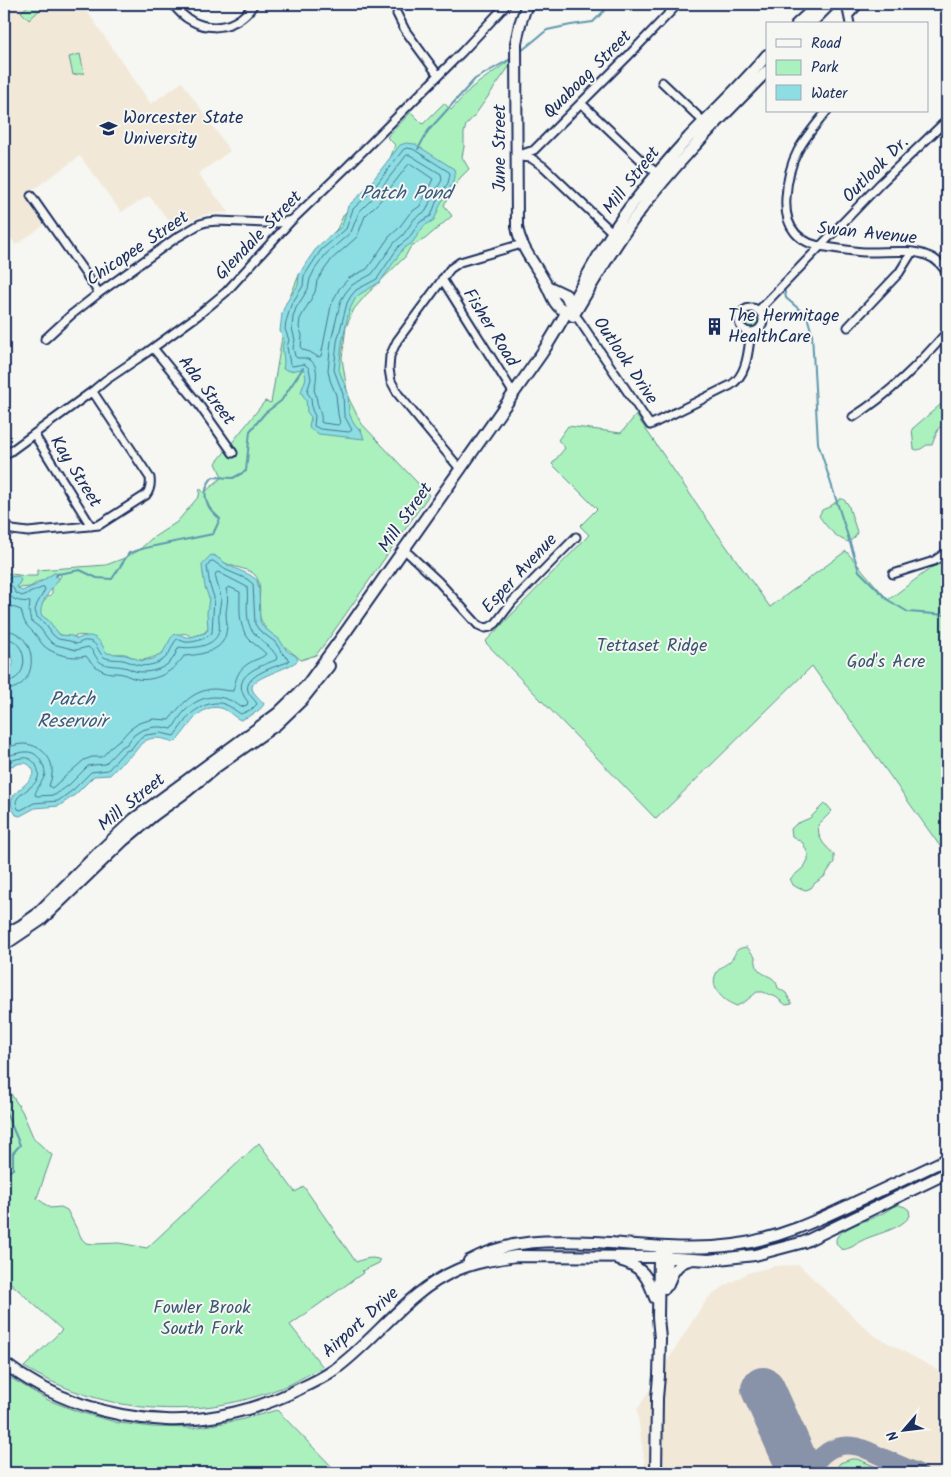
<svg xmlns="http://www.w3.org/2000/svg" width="951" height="1477" font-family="Kalam,sans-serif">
<rect width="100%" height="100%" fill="#f6f6f2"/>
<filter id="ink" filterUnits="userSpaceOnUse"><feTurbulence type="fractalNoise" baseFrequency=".02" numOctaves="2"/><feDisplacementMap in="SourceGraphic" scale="10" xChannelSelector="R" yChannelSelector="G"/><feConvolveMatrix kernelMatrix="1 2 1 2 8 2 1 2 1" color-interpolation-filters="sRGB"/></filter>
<g filter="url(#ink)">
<path fill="#f2e8d8" d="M4,4H82L151,104L182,82L230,151L198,174L229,212L207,214L186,222L176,229L149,196L121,212L80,156L24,196L44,225L16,245L4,229Z
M799,1265L872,1334L947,1375V1473H646L637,1410L695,1317L708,1298L726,1285L748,1273L775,1266Z"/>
<path fill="#aaf1bd" stroke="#62908e" d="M30,4H46L29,20L21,12Z
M80,54L84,73L73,75L69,57Z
M510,60L511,64L475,115L466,125L464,133V147L462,157L469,169L460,178L444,205L452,216L425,239L411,246L405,257L366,295L354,309L346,327L342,358L348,397L361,423L429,495L329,638L316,655L301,660C289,649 267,636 261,620C255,606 265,587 255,575C249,569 238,568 230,565C224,563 219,559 214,555L209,558L203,573L209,595L210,626L204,633L192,637C176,625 173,647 162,653C155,657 143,662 135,659C132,657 128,655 125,654C119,653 114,655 109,655L86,636C79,634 73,638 66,637C57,635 39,618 40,609C41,603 48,597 52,593V586L61,576L59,573L49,576L44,580L38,582L30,587L20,588L4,584V573L26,576H37V570L106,565L122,559L138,551L151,539L177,522L199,496L200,488L204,493L222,477L216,463L265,401L271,403L286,313L284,311L299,275L327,240L337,229L344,214L361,197L390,159L395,145L387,137L411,112L423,124L444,103L451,110L471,88Z
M743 319a8 8 0 1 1 16 0a8 8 0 1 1-16 0Z
M947,399V421L938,429L932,445H927C923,447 919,452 914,449L912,429Z
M636,415L716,532L770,607L846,551L888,600L947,556V856L812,666L656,819L485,642L589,535L580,526L597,509L552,464L565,448L558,440L568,426L621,433Z
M840,499H843L848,504L857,532L855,537L849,542C836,539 826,526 819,516L822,510L829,507Z
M824,804L827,805L832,811L818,825L819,835L823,843L834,855V862L824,877L815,883L811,888L806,890L798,888L793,885L790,879L804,867L808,860V854L803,843L792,836L791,829L796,824L810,818Z
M747,947C749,950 753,954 755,957C756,961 756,966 758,969C765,978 775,974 778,988L786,993L792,1004L786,1005L776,997L763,992H757L747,1000L737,1006C724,1002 709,988 716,974C718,968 726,965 730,961C738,953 732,949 747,947Z
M4,1083L22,1111L34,1139L52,1155L37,1198L50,1208L61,1207L67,1210L82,1239L86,1243L94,1244L119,1243L147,1248L259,1143L295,1192L304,1187L356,1262C364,1259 372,1256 380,1260L379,1263L362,1271L363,1273L290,1325L323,1367C311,1373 300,1379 289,1385C282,1388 274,1390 267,1393C186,1421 98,1411 24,1367L62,1330L4,1277Z
M899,1205L905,1207L909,1210L910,1216C899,1231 875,1233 859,1242C856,1244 853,1247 849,1248C846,1249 842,1251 839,1247C836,1244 835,1240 837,1237C844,1226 874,1219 885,1212C890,1209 893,1206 899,1205Z
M4,1374L48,1400L79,1412L119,1423L153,1427L193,1428L240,1420L277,1410L338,1473H4Z
M851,1459H857L891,1473H833L840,1463Z"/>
<path fill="#8cdee2" stroke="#5f98ad" d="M406,143L415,144L454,169L455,173L452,184L441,203L434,220L424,226L412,243L403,249L380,282L360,294L355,299L349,311L342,343L339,370L348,393L349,413L354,424L358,429L361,430L364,439L319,434L310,429L309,426L311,417L307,412L306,400L301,392L306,378L304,370L302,369L290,371L283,369C286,357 280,351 284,340L280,331L282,313L286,303L298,285L299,275L306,263L318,246L342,226L348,206L366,189L400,145Z
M211,555L215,556L228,565L250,575L257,580L259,589L260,621L263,627L279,639L287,651L296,656L298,660C290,669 251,677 252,688C253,694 261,699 264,704C260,712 249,716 241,720C234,718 229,710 221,708C198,703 189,729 176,741L174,742C162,738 151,735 141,744C138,747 136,751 133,754C124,760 118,767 110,775L94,776L76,794L59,806L35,808L20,816L16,815C1,792 27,791 34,772C26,755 17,767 4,767V671C20,667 12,655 4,647V584L10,577L18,576L21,580L17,587L19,589L22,591L36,585L54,573H56L59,579C52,589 39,602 41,615L48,620L60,635L72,636L77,639C85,635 94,634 100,642C103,645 104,650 107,653L126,655L142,661L153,659L162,654L171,638L175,634H179L186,637H191L205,633L208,630L207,613L209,598L205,587L202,566L204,562Z"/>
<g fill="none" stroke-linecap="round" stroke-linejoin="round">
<path stroke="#487593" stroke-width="1" d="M407,148L413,149L449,172L450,174L448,183L437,200L431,216L420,222L408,239L399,246L377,279L356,290L351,296L347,303L337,342L334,370L343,394L344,415L352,430L349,432L320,429L314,426L315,416L312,410L311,398L307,392L311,379L309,368L304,364L292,366L290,364L287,347L289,340L285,329L286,322L291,305L303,286L304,276L321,250L346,229L353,209L370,193L403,150Z
M407,155H410L441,174L442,180L432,197L426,211L415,218L403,235L395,242L372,274L352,285L346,292L341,300L331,341L328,370L330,380L336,395L338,414L340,423L338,425L323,423L321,422C322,415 320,414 319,408C316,402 317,396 314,390C318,375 320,356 297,358L295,356L293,348L295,340L292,328L293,317L296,308L308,289L310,279L315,269L326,254L351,232L359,212L374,197Z
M411,164L433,179L420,206L410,213L398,229L389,237L367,269L349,278L339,289L331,306L321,356L318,357L310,352L303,350L301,348L302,335L299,327L300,319L315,292L317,281L322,273L332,259L357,237L365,216L380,201L408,165Z
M4,587L11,585L16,593L22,596L44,587L45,590L37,604L35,610L37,617L45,624L53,635L58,639L70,641L76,644C80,643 84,640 87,641C98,641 97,652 104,657C109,660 117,659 123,660C128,661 133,664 138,665C146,667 158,664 164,659C171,654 171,645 177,639C180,640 182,641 185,642C193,643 206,639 212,633L214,597L210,586L207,567L211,561H213L226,570L247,579L253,584L255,624L259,630L275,642L283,654L289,660L288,662C277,666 243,675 248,691C249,695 255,700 257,704L252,709L241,714C235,711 231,706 224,704C212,700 196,708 188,717C183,723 179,730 174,736L161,733L146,735L138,740L131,749L124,752L108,770L91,772L73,790L58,801L34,803L21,810L18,809C17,806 15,803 17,799C24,788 46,784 36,765C33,760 28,757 23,758C16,758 10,762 4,762
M4,593H8C14,602 20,601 30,602L29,612L31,621L40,628L48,639L53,644L76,650L88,647C94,650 95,658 100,662C107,667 116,665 123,667C127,667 131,670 135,671C146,674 163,670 171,661C175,657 176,651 179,647C191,649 213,647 218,634C221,627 218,620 219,614C219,608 221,603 221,598C220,590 216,582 215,574L218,572L247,587C249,602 243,622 255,634C263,643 271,646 277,657L276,660C257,667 228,677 248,702L247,705L241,707C222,692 200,694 184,712C179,717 176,724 172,729L162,727H154L142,730L134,735L127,744L120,748L105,764L93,765L88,766L69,785L55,795L37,796L35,795C36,788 43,782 45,774C45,770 44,767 42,763C33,744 18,755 4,756
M4,601L10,606L21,610C25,624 24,623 34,633C38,637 40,642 44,646C54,655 73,659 86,656C93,665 99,671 111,673C115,673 119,673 123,674C128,676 132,678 137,679C156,682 174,671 184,656C199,655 223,652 226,633C228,626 226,620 226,613C227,604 229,598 226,589L229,587L240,592C240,608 238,625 248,638C253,644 261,648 266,654C263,657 260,658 255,660C238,668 237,675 233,691C226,691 220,689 213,689C192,691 181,705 169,720L153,719L139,723L129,730L122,738L115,743L102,757H92L84,760L52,788L49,786C50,782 52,778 52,774C54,757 39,744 23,744C16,744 10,747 4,748
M4,630C39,631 42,689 4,690
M4,638C29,639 32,681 4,682"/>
<path stroke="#5f98ad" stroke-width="2" d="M520,52L547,30L571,25L593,22L611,4
M418,149L428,131L475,79L512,58
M784,288L786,298L807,316L812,334L818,443L859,571L888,600L908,612L947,615
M56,576L58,574L80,570L97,578L112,579L129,553L145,548L213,534L220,519C216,515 211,511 209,507C203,497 205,485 213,477L233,478L246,471L250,431L265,413L281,401L303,368
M944,834L947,814
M4,1108L20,1145L13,1153V1169L4,1175"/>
<path stroke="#8892a8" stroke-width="18" d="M811,1473C817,1455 834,1443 854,1446C863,1447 871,1452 880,1456C893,1462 906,1467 919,1473"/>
<path stroke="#8892a8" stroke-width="44" d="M763,1389L801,1473"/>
<defs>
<path id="street" d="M173,4C194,34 234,35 254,4
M846,4L850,24
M397,14L405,30L438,75
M849,15L859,4
M662,82L704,122
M581,103L642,161L657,173
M827,111C802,141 788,158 786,198C784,227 798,244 826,247C839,249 851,251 864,252C884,253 909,248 928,256C937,259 942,266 947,273
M516,156L534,150L630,54L675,7
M520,157L531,158L544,167L613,233
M31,196L99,293
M442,279L514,394
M739 320a12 12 0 1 1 24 0a12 12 0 1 1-24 0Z
M759,310L880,184L947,120
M574,314L579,320L650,425L731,385C748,374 748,350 751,332
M848,327L899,273L912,252
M45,339L71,315L99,293L176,238L200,224L207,222L217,221L266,223H278L292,220
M153,348L197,402L233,453
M853,417C890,394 919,364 947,332
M34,434L91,526
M4,456L94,390L106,380L146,353L197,316L226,292L290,222L347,167L462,52L507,4
M461,470L398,394L391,381L389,369L390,356L397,341L450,269L460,262L522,244
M4,525L12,530L28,532L99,525L146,495C150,490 151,485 150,478L93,392
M409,554L438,581L478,625L485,628L490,627L496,623L512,602L576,537
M893,574L934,561L947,552"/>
<path id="secondary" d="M527,4L520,24L516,43L517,227C521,250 537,266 547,286C551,294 553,302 559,307C563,310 568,313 573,314
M797,24L819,4
M810,24L830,4
M547,286L566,295L572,309
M573,316C594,281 614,245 639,212C677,161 723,116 767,71
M4,935L22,925L36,915L98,853L134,819L277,714L307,685L345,633L542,353C573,306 596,253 630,207C649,183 668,160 689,137C715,110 743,84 767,55
M4,945L41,920L124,840L154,815L187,791L216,767L277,724L302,700L329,666
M619,1260C642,1266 648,1277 655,1298
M469,1261C509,1239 551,1240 595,1242C641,1245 688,1251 734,1245C781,1238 816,1221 858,1201C888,1187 918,1173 947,1159
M668,1285C672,1272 677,1263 690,1260
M665,1288L667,1257L665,1252
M4,1363C49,1398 109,1418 166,1420C209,1422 263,1408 301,1388C312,1383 324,1377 334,1370C377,1339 407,1291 457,1270C475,1262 497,1259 516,1256L659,1257L709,1260L755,1255L804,1242L947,1173
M656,1473L657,1398L659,1376L660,1339L658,1317L659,1257L661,1252"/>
</defs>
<use href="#street" stroke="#1b2f5e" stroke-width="11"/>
<use href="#secondary" stroke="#1b2f5e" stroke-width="14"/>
<use href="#street" stroke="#f6f6f2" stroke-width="7"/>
<use href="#secondary" stroke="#f6f6f2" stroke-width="10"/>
</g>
</g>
<defs>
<symbol id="university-bare" viewBox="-9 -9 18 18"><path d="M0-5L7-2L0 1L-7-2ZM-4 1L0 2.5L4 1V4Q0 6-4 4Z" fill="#1b2f5e" stroke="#f6f6f2" stroke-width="2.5" paint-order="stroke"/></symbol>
<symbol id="building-bare" viewBox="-9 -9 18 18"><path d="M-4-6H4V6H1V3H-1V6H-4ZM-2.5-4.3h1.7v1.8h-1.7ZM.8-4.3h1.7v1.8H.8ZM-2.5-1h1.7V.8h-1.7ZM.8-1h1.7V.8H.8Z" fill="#1b2f5e" stroke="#f6f6f2" stroke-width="2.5" paint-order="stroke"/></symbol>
</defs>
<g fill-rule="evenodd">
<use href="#university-bare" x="96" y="116" width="25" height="25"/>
<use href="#building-bare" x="702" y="314" width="25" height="25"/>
</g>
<g text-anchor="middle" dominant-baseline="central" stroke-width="4" stroke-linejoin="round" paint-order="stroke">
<g font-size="18" fill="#1b2f5e" stroke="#f6f6f2">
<text transform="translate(588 75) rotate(-45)">Quaboag Street</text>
<text transform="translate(500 148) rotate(-90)">June Street</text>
<text transform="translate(876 170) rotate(-45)">Outlook Dr.</text>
<text transform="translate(632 181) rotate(-52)">Mill Street</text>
<text transform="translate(867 234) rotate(6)">Swan Avenue</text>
<text transform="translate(259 236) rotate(-46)">Glendale Street</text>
<text transform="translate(138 249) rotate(-34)">Chicopee Street</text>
<text transform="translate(490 328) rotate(58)">Fisher Road</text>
<text transform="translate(625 361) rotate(56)">Outlook Drive</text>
<text transform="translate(206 391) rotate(53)">Ada Street</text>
<text transform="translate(75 472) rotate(58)">Kay Street</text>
<text transform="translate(406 518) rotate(-55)">Mill Street</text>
<text transform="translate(520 574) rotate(-47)">Esper Avenue</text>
<text transform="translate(132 803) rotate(-39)">Mill Street</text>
<text transform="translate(361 1323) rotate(-42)">Airport Drive</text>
</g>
<g font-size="18" fill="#1b2f5e" stroke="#f6f6f2" text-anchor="start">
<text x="123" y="118">Worcester State<tspan x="123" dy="21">University</tspan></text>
<text x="728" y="316">The Hermitage<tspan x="728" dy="21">HealthCare</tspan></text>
</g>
<g font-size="18" fill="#385671" stroke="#f6f6f2">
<text x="652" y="646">Tettaset Ridge</text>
<text x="886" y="662">God's Acre</text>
<text x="202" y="1308">Fowler Brook<tspan x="202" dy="21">South Fork</tspan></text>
</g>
<g font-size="19" font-style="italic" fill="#375b7f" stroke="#f6f6f2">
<text x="406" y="194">Patch Pond</text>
<text x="72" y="700">Patch<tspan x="72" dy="22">Reservoir</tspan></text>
</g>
</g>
<rect width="951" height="1477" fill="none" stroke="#f6f6f2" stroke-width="20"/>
<rect x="10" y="10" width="931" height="1457" fill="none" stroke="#1b2f5e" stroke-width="2" filter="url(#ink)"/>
<rect x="766" y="22" width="162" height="90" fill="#f6f6f2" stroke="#9ea6b7"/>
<rect x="776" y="39" width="25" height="8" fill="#f6f6f2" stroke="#9ea6b7"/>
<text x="811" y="48" font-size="15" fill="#1b2f5e">Road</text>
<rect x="776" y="60" width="25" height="15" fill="#aaf1bd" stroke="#9ea6b7"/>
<text x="811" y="72" font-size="15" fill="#1b2f5e">Park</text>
<rect x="776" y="85" width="25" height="15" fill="#8cdee2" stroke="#9ea6b7"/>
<text x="811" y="98" font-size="15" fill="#1b2f5e">Water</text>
<g transform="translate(904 1430) rotate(242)" stroke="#f6f6f2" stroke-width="4" paint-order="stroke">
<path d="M0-4L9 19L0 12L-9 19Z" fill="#1b2f5e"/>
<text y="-8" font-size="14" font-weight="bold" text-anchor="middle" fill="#1b2f5e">N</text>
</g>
</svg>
